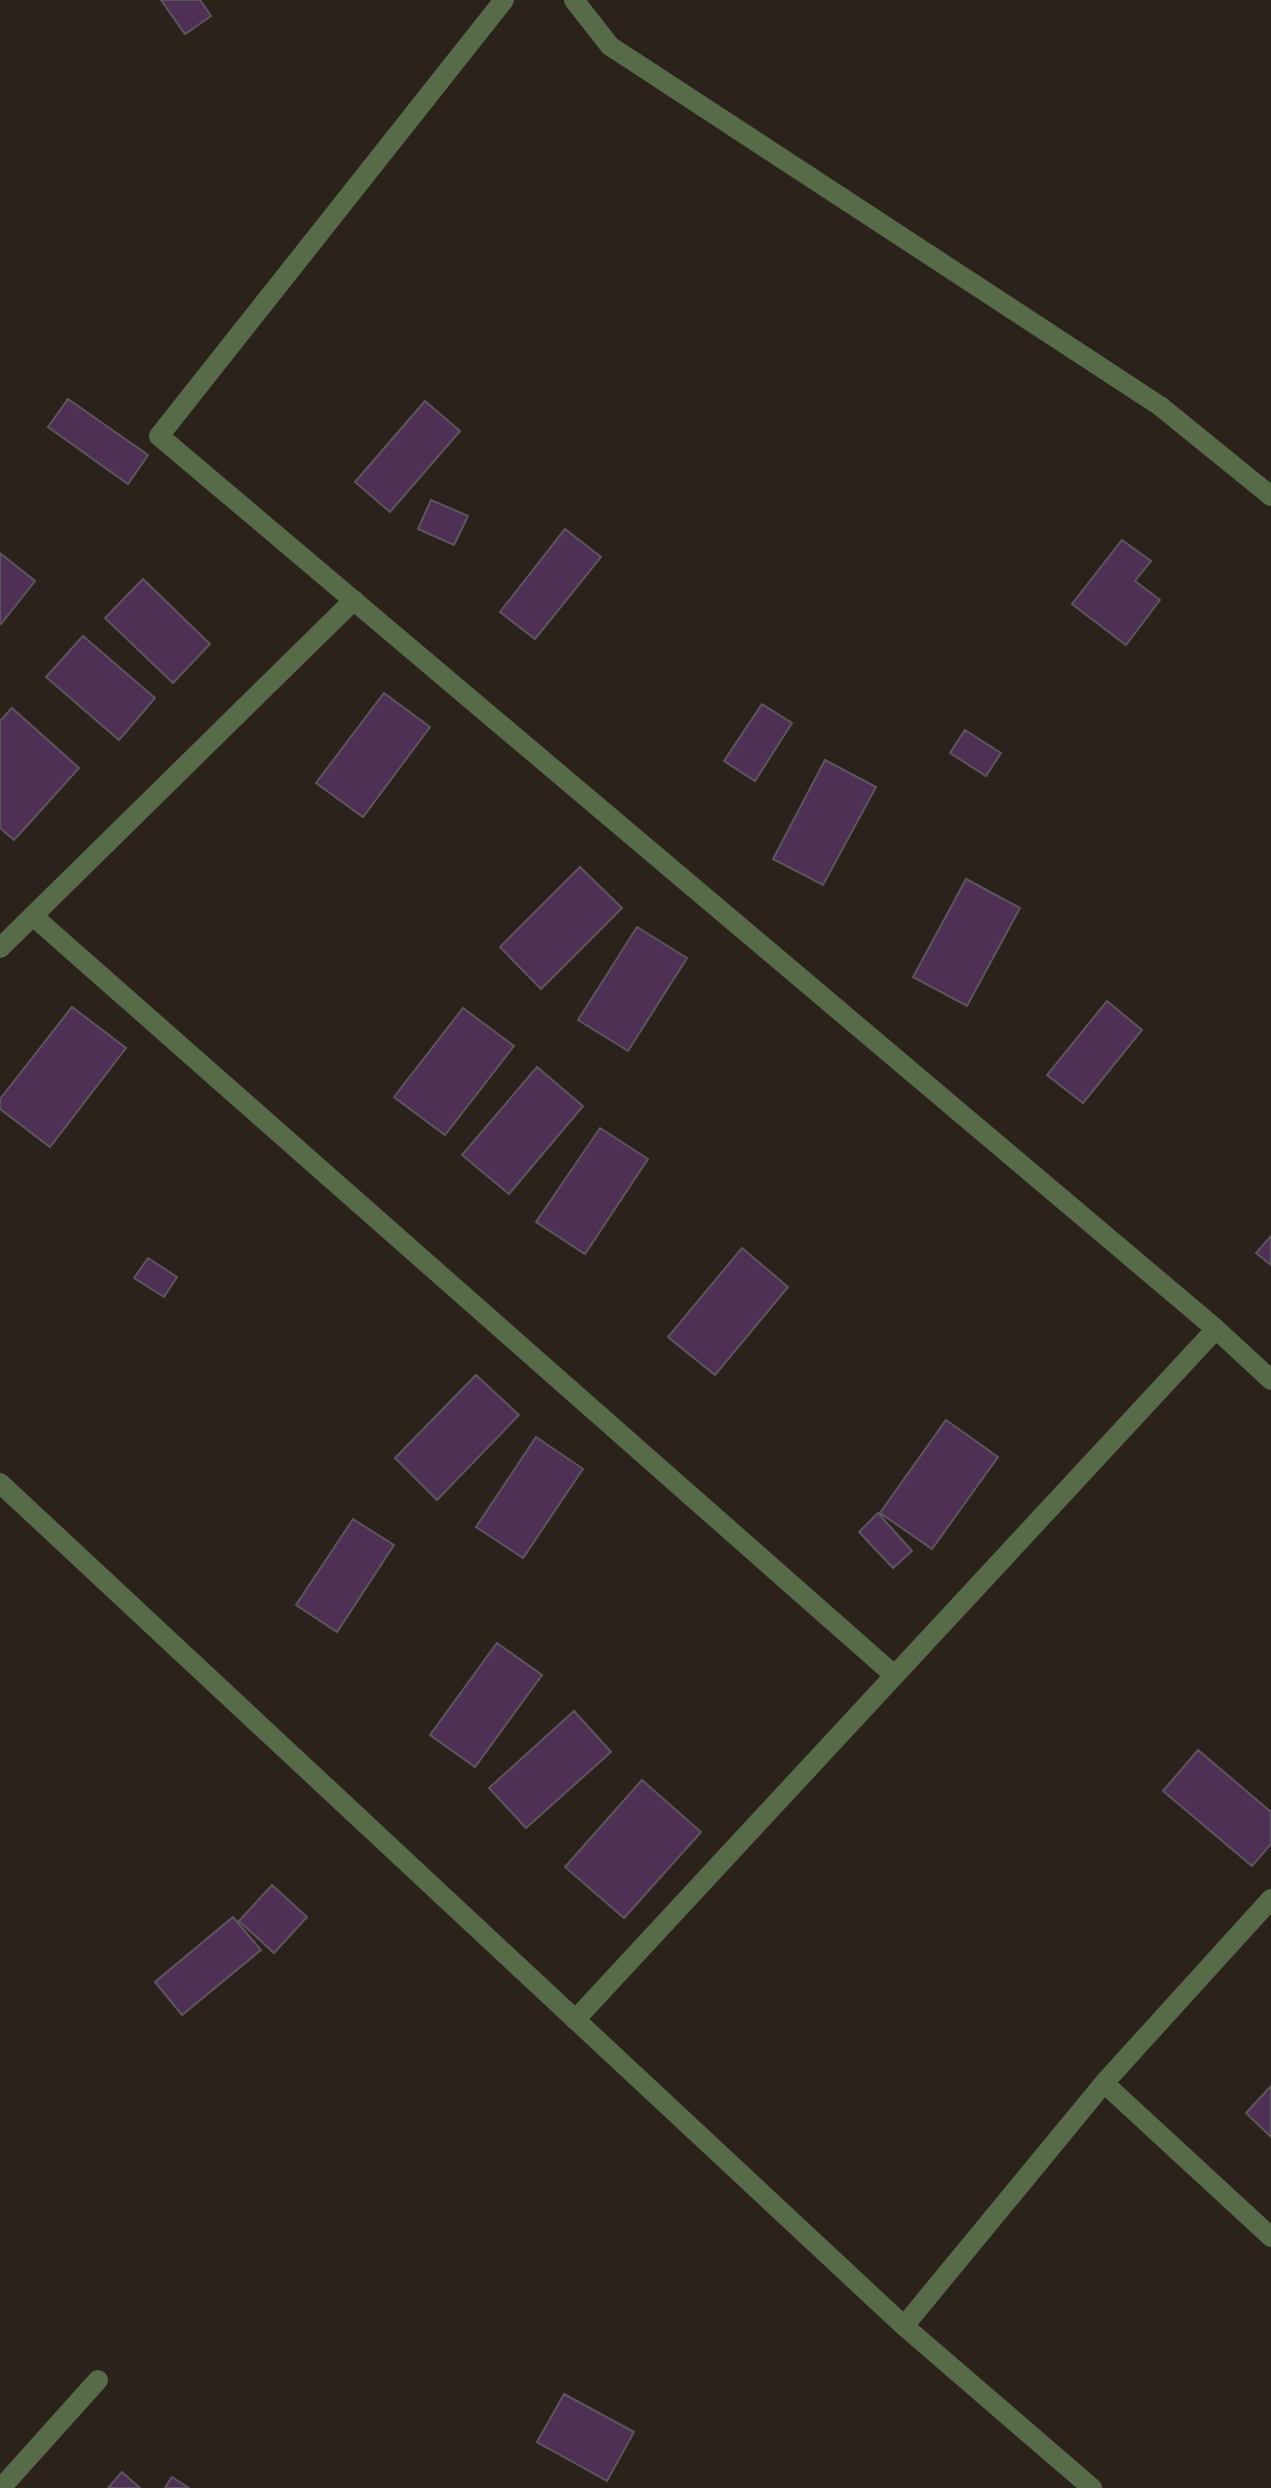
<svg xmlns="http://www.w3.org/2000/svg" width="1271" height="2488" font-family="Poppins,sans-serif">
<rect width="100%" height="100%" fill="#2b221c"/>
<path fill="#4d3053" stroke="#5d555e" stroke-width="2" d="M161,0H200L211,16L185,34Z
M68,399L148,455L128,484L48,427Z
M425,401L460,431L390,512L355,482Z
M431,500L468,516L454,545L418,529Z
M565,529L601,557L535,639L500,612Z
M1122,540L1151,561L1135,581L1160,600L1126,645L1072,604Z
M0,553L35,581L1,624L0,623Z
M143,579L210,644L173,683L105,618Z
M83,636L155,698L119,740L46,677Z
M384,693L430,727L363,817L316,783Z
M762,704L792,723L755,781L724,761Z
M12,708L79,768L14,840L0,828V721Z
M965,730L1001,753L986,776L950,753Z
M825,760L876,787L823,885L773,859Z
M580,867L622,908L541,989L500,947Z
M966,879L1020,908L967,1006L913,977Z
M637,927L687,958L628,1051L578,1020Z
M1107,1001L1142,1030L1083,1103L1047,1075Z
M72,1007L126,1048L50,1147L0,1109V1099Z
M463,1008L514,1046L445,1135L394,1097Z
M537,1067L583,1106L509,1194L462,1155Z
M600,1128L648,1159L585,1254L536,1222Z
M1271,1236V1265L1256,1253Z
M742,1248L788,1287L715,1375L668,1337Z
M148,1258L177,1277L164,1297L134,1278Z
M476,1375L519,1415L437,1500L395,1458Z
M946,1420L998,1457L932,1549L880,1513Z
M536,1437L583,1469L523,1558L476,1527Z
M878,1513L912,1551L893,1568L859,1532Z
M353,1519L394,1545L337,1632L296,1605Z
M497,1643L542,1675L475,1767L430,1735Z
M574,1711L611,1752L526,1828L489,1788Z
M1198,1750L1271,1812V1844L1252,1866L1163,1791Z
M642,1780L701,1832L624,1918L565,1867Z
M272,1885L307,1917L274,1953L239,1921Z
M233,1917L261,1950L182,2015L155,1982Z
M1271,2086V2137L1246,2113Z
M564,2394L634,2432L607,2481L537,2442Z
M122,2472L140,2488H108Z
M172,2477L189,2488H165Z"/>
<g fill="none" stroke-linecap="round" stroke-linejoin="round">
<path stroke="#576b48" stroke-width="20" d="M504,0L159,436L1216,1329L1271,1380
M574,0L610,46L1160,406L1271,496
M33,916L894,1675
M0,948L354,600
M0,1483L904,2326L1092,2488
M575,2020L1216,1329
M1104,2083L1271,2237
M904,2326L1104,2083L1271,1899
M1,2488L98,2380"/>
</g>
</svg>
